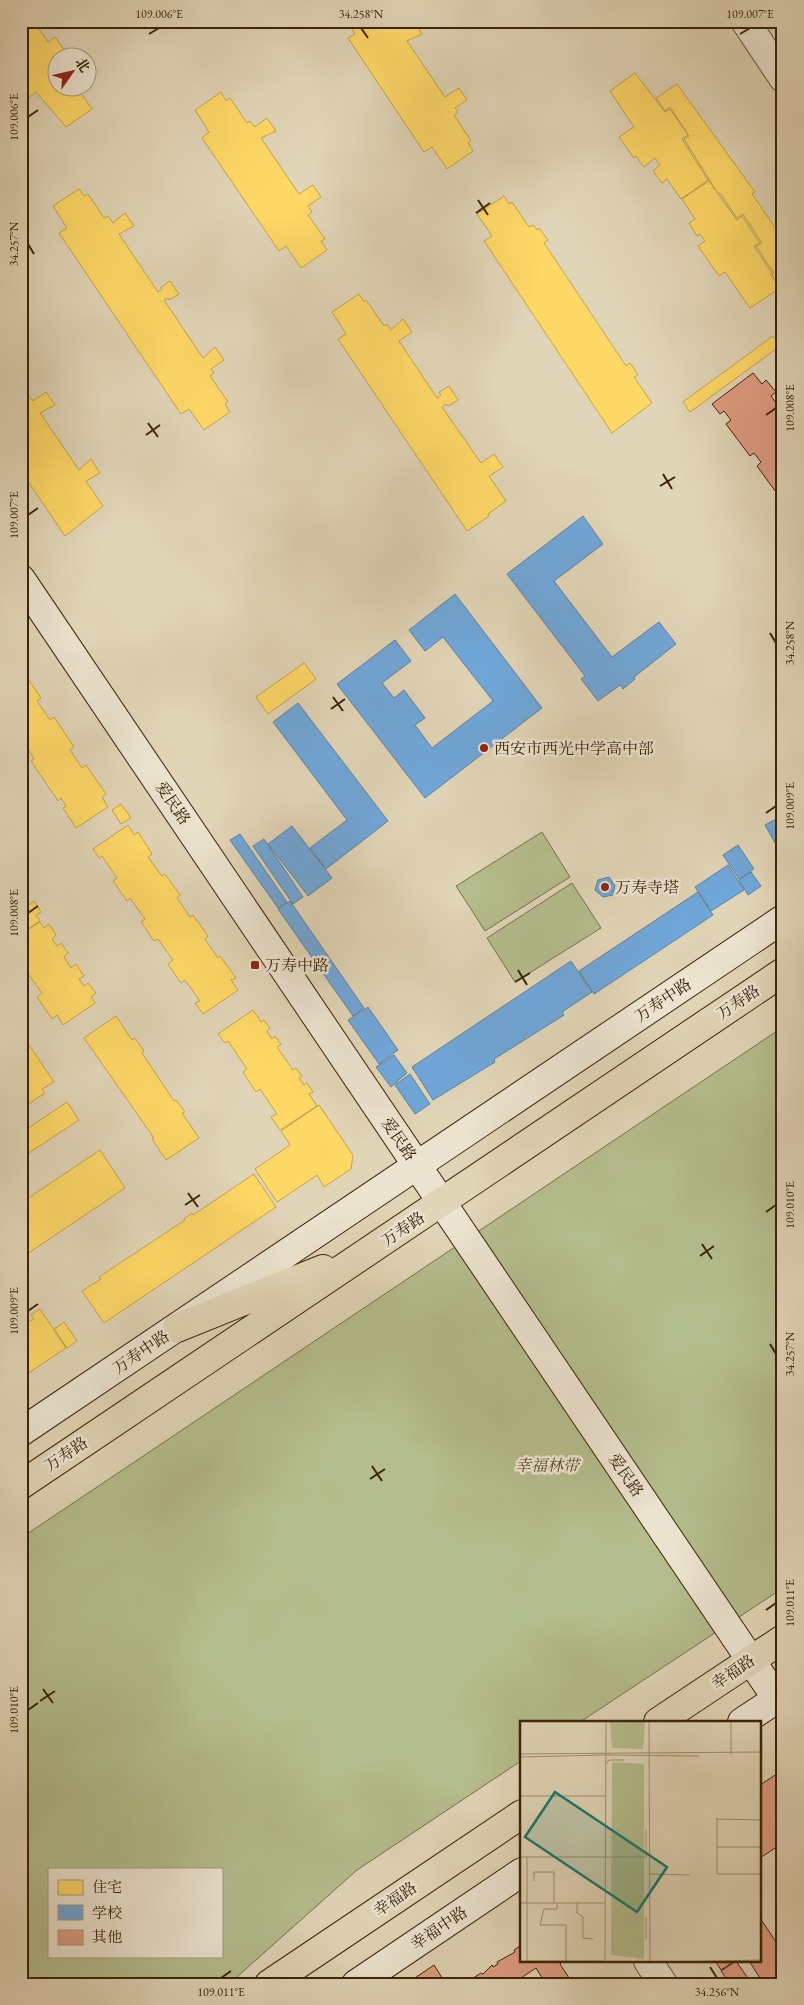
<svg xmlns="http://www.w3.org/2000/svg" width="804" height="2005" font-family="'EB Garamond','Noto Serif SC',serif">
<rect width="100%" height="100%" fill="#e1d5b7"/>
<filter id="stains"><feTurbulence type="fractalNoise" baseFrequency=".004" numOctaves="4"/><feColorMatrix values="0 0 0 0 .2 0 0 0 0 .09 0 0 0 0 .02 0 0 0 .5 -.17"/></filter>
<radialGradient id="worn" r=".72"><stop offset=".6" stop-color="#630" stop-opacity="0"/><stop offset="1" stop-color="#630" stop-opacity=".3"/></radialGradient>
<path fill="#b4bd8d" stroke="#777049" fill-rule="evenodd" d="M542,832L570,877L485,931L456,886Z
M572,883L601,928L515,982L487,938Z
M783,1027V1588L580,1722H522L521,1761L357,1870L229,1984H21V1538ZM49,1869H221V1956H49Z"/>
<path fill="#ffd966" stroke="#c4a249" d="M21,21H33L48,42L55,37L70,58H58V88H77L92,109L66,127L36,92L27,99L21,91Z
M347,21H390L392,25L397,22L402,29V27L414,21L422,34L407,41L445,97L459,88L467,100L455,108L458,112L454,115L471,141L468,143L473,151L447,169L432,147L424,152L348,38L355,34Z
M635,73L665,112L670,109L688,135L682,139L708,180L681,199L667,179L662,183L653,171L660,165L655,158L644,167L636,156L634,158L619,137L634,127L610,91Z
M677,84L755,192L752,194L783,239V286L780,288L772,275L774,273L756,246L762,243L743,214L737,218L720,193L718,194L684,139L689,136L670,107L665,111L656,98Z
M221,92L226,101L230,98L247,123L250,121L255,127L267,118L276,131L261,138L299,194L313,185L321,197L308,206L312,212L308,215L325,239L321,241L327,250L301,268L286,246L279,251L202,138L209,132L195,110Z
M709,181L737,220L742,216L760,243L754,246L772,273L770,274L780,288L750,308L725,272L719,276L698,246L705,241L700,234L697,236L689,223L695,219L682,199Z
M79,189L84,196L88,194L104,218L108,216L113,223L125,213L134,226L119,234L158,292L162,289L161,287L170,281L179,294L169,300L168,298L164,300L203,358L215,347L224,360L211,369L214,373L210,376L228,402L225,404L230,412L204,430L189,409L181,414L59,233L67,228L53,206Z
M504,196L509,204L512,202L529,227L533,225L537,230L539,228L548,240L544,243L626,366L630,363L638,375L634,377L652,403L612,433L484,241L492,236L477,214Z
M359,294L364,302L366,300L384,326L387,324L391,330L403,319L412,332L399,341L437,398L441,395L439,392L449,386L458,400L448,406L446,404L442,407L481,463L494,454L503,467L489,476L506,501L488,514L489,516L467,531L338,339L346,334L332,312Z
M773,336L780,346L690,412L683,402Z
M21,385L33,401L46,392L55,405L40,413L79,470L91,459L100,473L86,481L103,506L65,536L21,471Z
M304,663L316,679L268,714L256,697Z
M21,669L41,698L37,701L50,720L54,717L74,747L70,750L82,768L86,765L106,794L102,797L108,807L76,828L63,808L66,806L61,798L58,801L31,761L34,759L28,749L25,752L21,747Z
M121,804L131,818L121,824L112,810Z
M128,825L134,835L138,832L152,854L148,857L162,876L165,874L180,895L177,898L190,917L193,915L208,936L205,939L218,958L220,956L236,978L231,980L238,990L203,1014L195,1003L200,1001L185,980L181,983L168,964L173,960L158,939L154,941L141,922L145,919L130,898L127,901L113,881L117,878L102,856L99,858L93,849Z
M21,883L28,894L24,897L29,905L34,901L41,912L36,915L40,921L21,934Z
M40,922L44,928L49,924L56,935L52,939L57,946L61,943L68,953L64,957L71,968L76,964L84,976L79,979L84,986L88,983L96,993L91,997L95,1003L63,1025L57,1015L52,1019L37,997L42,993L29,975L24,978L21,973V934Z
M253,1010L261,1022L264,1020L270,1028L267,1031L272,1039L275,1036L281,1044L277,1047L293,1070L296,1068L302,1076L299,1078L304,1085L307,1083L313,1092L309,1094L317,1106L280,1130L271,1117L277,1114L260,1089L256,1092L243,1072L247,1069L228,1041L225,1043L218,1034Z
M116,1016L132,1040L135,1038L144,1051L142,1053L174,1101L176,1100L185,1112L182,1113L199,1138L166,1160L152,1139L154,1138L84,1038Z
M29,1045L54,1082L42,1089L45,1093L21,1109V1050Z
M67,1102L79,1120L21,1158V1133Z
M319,1105L353,1155L351,1169L324,1187L317,1175L277,1202L255,1169L290,1145L281,1131Z
M100,1150L125,1188L21,1258V1203Z
M254,1174L276,1207L104,1323L82,1291L101,1279L99,1277L185,1220L184,1219L192,1213L193,1215Z
M40,1309L66,1348L21,1378V1327L34,1319L31,1315Z
M64,1322L77,1341L67,1348L54,1329Z"/>
<path fill="#6fa8dc" stroke="#5f809c" d="M583,516L603,544L554,581L612,657L659,622L676,644L634,677L635,679L623,689L620,685L598,701L581,679L585,676L507,574Z
M455,594L542,708L425,798L337,684L395,640L411,661L382,683L394,698L404,690L425,718L415,725L432,748L493,701L443,637L425,651L409,630Z
M298,703L388,821L326,869L310,848L347,820L273,722Z
M776,819L783,831V857L765,825Z
M292,826L332,878L308,896L268,844Z
M240,834L287,902L278,908L230,840Z
M264,839L303,897L293,904L253,846Z
M738,845L754,869L739,879L723,855Z
M728,865L744,890L711,911L695,887Z
M751,872L761,886L748,895L739,880Z
M609,877L615,885L613,895L603,897L595,890L598,880Z
M698,892L713,915L594,994L579,971Z
M290,901L364,1008L353,1016L278,909Z
M571,961L592,992L562,1012L564,1015L494,1059L495,1062L433,1100L412,1067Z
M368,1007L398,1050L379,1064L348,1020Z
M394,1055L407,1073L391,1087L376,1067Z
M410,1074L430,1104L415,1114L395,1085Z"/>
<path fill="#df9c83" stroke="#3a2305" d="M753,373L762,384L766,380L776,392L771,396L776,403L780,400L783,403V497L781,499L757,466L761,462L754,453L750,456L726,424L731,420L724,411L720,414L712,404Z
M783,1770V1843L760,1858V1785Z
M760,1918L776,1942L780,1939L783,1943V1984H764L749,1961H760Z
M520,1946L522,1961H563L560,1964L573,1984H546L536,1968L512,1984H477L473,1978L481,1973L483,1974L492,1965L493,1967L498,1964L497,1962L515,1952L514,1950Z
M715,1961H735L721,1970Z
M736,1961L752,1984H730L721,1971Z
M434,1965L446,1984H406Z"/>
<g fill="none" stroke-linecap="round" stroke-linejoin="round">
<defs>
<path id="street" d="M745,21L783,78
M648,1961L663,1984"/>
<path id="secondary" d="M21,579L777,1699
M21,1432L783,919
M742,1722L783,1695
M356,1984L522,1872"/>
<path id="primary" d="M177,1328L323,1269
M21,1485L783,972
M658,1722L783,1639
M269,1984L522,1814"/>
</defs>
<use href="#street" stroke="#645032" stroke-width="30"/>
<use href="#secondary" stroke="#3a2305" stroke-width="30"/>
<use href="#primary" stroke="#3a2305" stroke-width="30"/>
<use href="#street" stroke="#ece4d0" stroke-width="28"/>
<use href="#secondary" stroke="#ece4d0" stroke-width="28"/>
<use href="#primary" stroke="#e1d5b7" stroke-width="28"/>
</g>
<path fill="none" stroke="#3a2305" stroke-width="2" d="M361,28L368,38M149,34L159,28M740,34L750,28M28,117L38,110M478,200L488,215M476,213L490,203M28,244L34,254M766,415L776,408M148,423L158,437M146,435L160,425M663,474L672,489M660,486L675,477M28,515L38,508M770,633L776,643M333,697L343,711M331,709L345,699M766,813L776,806M28,913L38,906M518,970L527,985M515,982L530,973M188,1193L198,1207M185,1205L200,1195M766,1212L776,1205M702,1244L712,1259M700,1256L714,1246M28,1311L38,1304M770,1344L776,1354M372,1466L382,1481M370,1479L385,1469M766,1610L776,1603M43,1689L53,1703M40,1701L55,1691M28,1710L38,1703M710,1967L717,1978M221,1978L231,1971"/>
<g fill="#8f2418" stroke="#ece4d0" stroke-width="2">
<circle cx="484" cy="748" r="5"/>
<circle cx="605" cy="887" r="5"/>
<rect x="250" y="960" width="10" height="10" rx="2.5"/>
</g>
<g text-anchor="middle" dominant-baseline="central" stroke-width="5" stroke-linejoin="round" paint-order="stroke">
<g font-size="16" fill="#3a2305" stroke="#ece4d0" text-anchor="start">
<text x="494" y="748">西安市西光中学高中部</text>
<text x="615" y="887">万寿寺塔</text>
<text x="265" y="965">万寿中路</text>
</g>
<g font-size="16" fill="#3a2305" stroke="#ece4d0">
<text transform="translate(173 803) rotate(56)">爱民路</text>
<text transform="translate(663 1000) rotate(-34)">万寿中路</text>
<text transform="translate(738 1002) rotate(-34)">万寿路</text>
<text transform="translate(399 1139) rotate(56)">爱民路</text>
<text transform="translate(403 1229) rotate(-34)">万寿路</text>
<text transform="translate(141 1352) rotate(-34)">万寿中路</text>
<text transform="translate(66 1454) rotate(-34)">万寿路</text>
<text transform="translate(626 1475) rotate(56)">爱民路</text>
<text transform="translate(733 1672) rotate(-34)">幸福路</text>
<text transform="translate(395 1899) rotate(-34)">幸福路</text>
<text transform="translate(439 1928) rotate(-34)">幸福中路</text>
</g>
<g font-size="16" font-style="italic" fill="#584a27" stroke="#ece4d0">
<text x="547" y="1465">幸福林带</text>
</g>
</g>
<g transform="translate(520 1721)">
<rect width="241" height="241" fill="#e1d5b7"/>
<path d="M90,0H125L123,28L92,27ZM92,41L124,43V238L91,234Z" fill="#b4bd8d"/>
<path fill="none" stroke="#9e8e70" stroke-width="1" d="M129,0L130,241M211,0V34M0,33L242,31M85,34L179,35M0,36L86,34M86,43L89,39H104M0,75H86M196,98L242,99M197,98V126H242M197,126V153H242M126,135V109M0,136H127M129,153L170,154M14,160V151H34V182M0,182H85M37,182V188H24L20,204H46V240M57,182V192L63,196V217L73,218M126,218V196M0,240H83M7,241V136M81,241H152M85,241L86,0M150,241L242,239"/>
<path fill="#0f766e" fill-opacity="0.15" stroke="#0f766e" stroke-width="2.5" d="M35,71L147,146L117,191L5,116Z"/>
<rect width="241" height="241" fill="none" stroke="#3a2305" stroke-width="2.5"/>
</g>
<rect width="804" height="2005" fill="none" stroke="#e1d5b7" stroke-width="55"/>
<rect x="48" y="1868" width="175" height="90" fill="#ece4d0" stroke="#a5977f"/>
<rect x="58" y="1880" width="25" height="15" fill="#ffd966" stroke="#a5977f"/>
<text x="92" y="1892" font-size="15" fill="#3a2305">住宅</text>
<rect x="58" y="1905" width="25" height="15" fill="#6fa8dc" stroke="#a5977f"/>
<text x="92" y="1918" font-size="15" fill="#3a2305">学校</text>
<rect x="58" y="1930" width="25" height="15" fill="#df9c83" stroke="#a5977f"/>
<text x="92" y="1942" font-size="15" fill="#3a2305">其他</text>
<g transform="translate(72 72) rotate(56)"><circle r="24" fill="#ece4d0" stroke="#a5977f"/>
<path d="M0-4L9 19L0 12L-9 19Z" fill="#8f2418"/>
<text y="-8" font-size="14" font-weight="bold" text-anchor="middle" fill="#3a2305">北</text>
</g>
<rect x="28" y="28" width="748" height="1950" fill="none" stroke="#3a2305" stroke-width="2"/>
<g font-size="12" text-anchor="middle" fill="#3a2305">
<text x="159" y="18">109.006°E</text>
<text x="361" y="18">34.258°N</text>
<text x="750" y="18">109.007°E</text>
<text transform="translate(14 117) rotate(-90)" y="4">109.006°E</text>
<text transform="translate(14 244) rotate(-90)" y="4">34.257°N</text>
<text transform="translate(790 408) rotate(-90)" y="4">109.008°E</text>
<text transform="translate(14 515) rotate(-90)" y="4">109.007°E</text>
<text transform="translate(790 643) rotate(-90)" y="4">34.258°N</text>
<text transform="translate(790 806) rotate(-90)" y="4">109.009°E</text>
<text transform="translate(14 913) rotate(-90)" y="4">109.008°E</text>
<text transform="translate(790 1205) rotate(-90)" y="4">109.010°E</text>
<text transform="translate(14 1311) rotate(-90)" y="4">109.009°E</text>
<text transform="translate(790 1354) rotate(-90)" y="4">34.257°N</text>
<text transform="translate(790 1603) rotate(-90)" y="4">109.011°E</text>
<text transform="translate(14 1710) rotate(-90)" y="4">109.010°E</text>
<text x="221" y="1996">109.011°E</text>
<text x="717" y="1996">34.256°N</text>
</g>
<rect width="100%" height="100%" filter="url(#stains)"/>
<rect width="100%" height="100%" fill="url(#worn)"/>
</svg>
